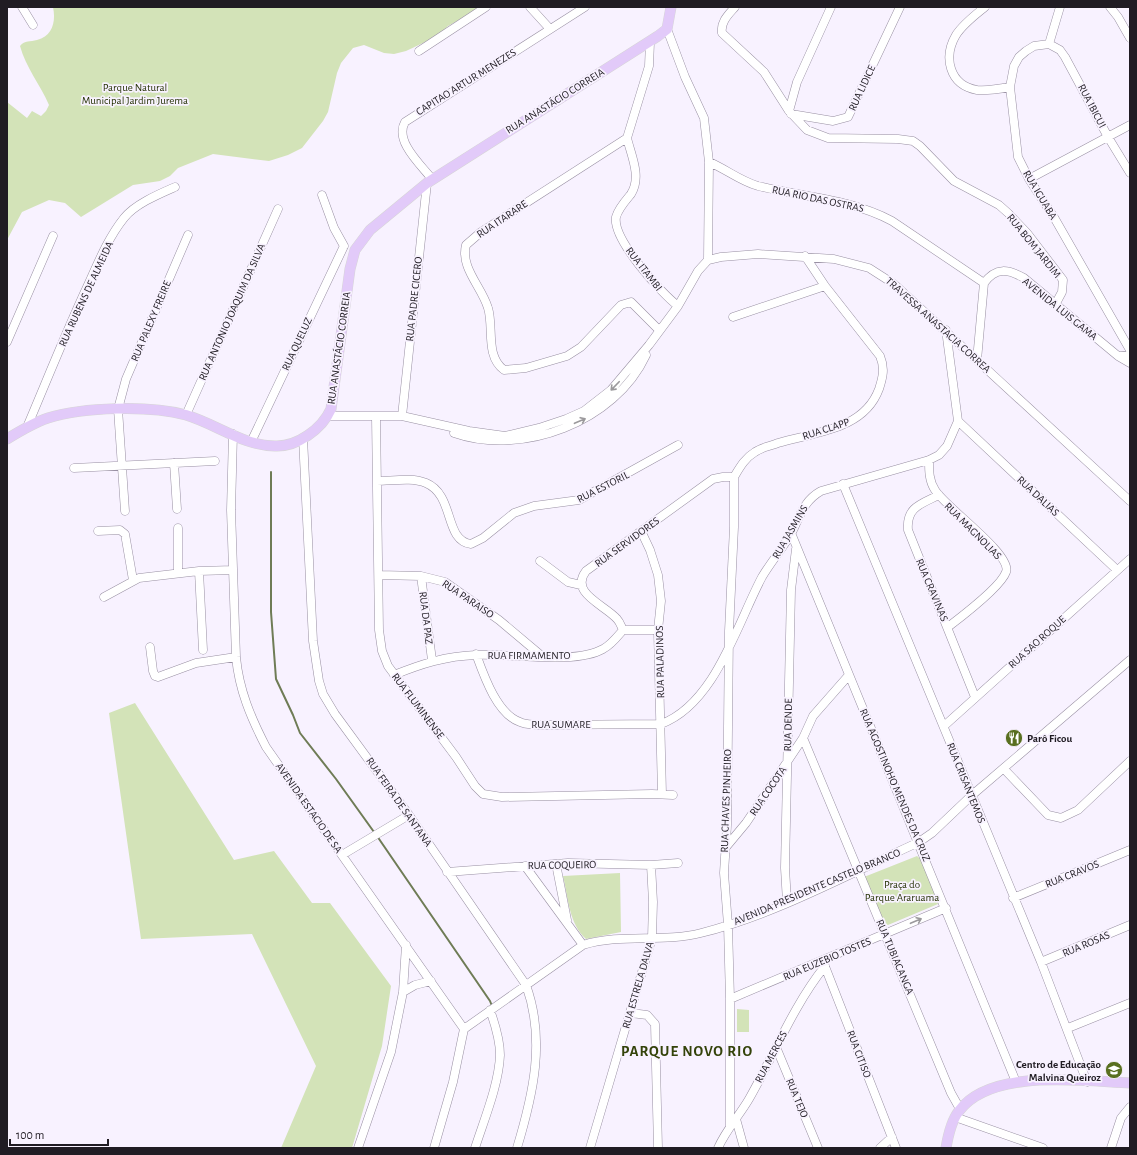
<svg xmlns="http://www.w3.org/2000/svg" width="1137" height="1155" font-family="'Alegreya Sans',sans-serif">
<rect width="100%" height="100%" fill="#f8f2ff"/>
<path fill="#d3e3b8" d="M53,7H483L448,26L438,36L406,51L394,54L384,53L364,45L353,48L341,63L337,73L328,112L323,121L302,148L288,155L269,161L213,154L178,168L170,176L160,181L133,185L81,217L65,203L49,200L22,212L7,240V102L27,118L32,111L41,116L46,111L49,105C40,84 26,68 20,46C25,40 30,42 37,40C53,36 56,21 53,7Z
M135,703L234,860L274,851L312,903H330L391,986L382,1046L352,1148H281L316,1066L252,934L141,939L109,713Z
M917,856L924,862L938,904L888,925L884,923L864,877Z
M620,873L621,932L586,939C569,924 568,897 563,876Z
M737,1009L749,1010V1032H737Z"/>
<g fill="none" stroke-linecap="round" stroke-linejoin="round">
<path stroke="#6f7c56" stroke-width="2" d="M271,472V612L276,679L293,715L300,733L336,779L374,832
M377,836L490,1001L492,1006"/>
<defs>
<path id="minor" d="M22,7L33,25
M530,7L550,29
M735,7C729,14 720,22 722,33L764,72L789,111L807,130L828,138L898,139L913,141L920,146L954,181L999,205L1008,213L1027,233L1063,280L1062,292L1055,305
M985,7C975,15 963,24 956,35C943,57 949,85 977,90C988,91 999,89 1010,87
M1110,7L1118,17L1130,38
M667,29L685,77L704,118L709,162L708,260
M650,42L649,66L627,138L481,232L466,245C460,268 482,287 488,308C494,327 485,356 504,370L526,368L567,356L581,347L621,305L631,302L659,330
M1049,44L1034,46L1026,51L1019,57L1014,66L1010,87L1018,157L1029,179L1055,219L1130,350
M1049,44L1060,50L1065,57L1108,137L1130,173
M1049,44L1060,7
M419,51L486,7
M789,111L797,82L831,7
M791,114L833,121L848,117L900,7
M627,138C631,155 642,177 631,194C626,200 618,209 616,217C612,239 661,293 678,306
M709,162C726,169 740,181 758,186C803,197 851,199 892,221L984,283
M432,179C421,165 394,141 405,122L585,7
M1029,179L1130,125
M322,195L334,228L344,246
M733,317L825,286
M7,342L53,236
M1118,356L1130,363
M977,360L984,283C996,267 1008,269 1024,278L1118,356L1130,355
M186,415L278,209
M327,416H402L469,431L505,436L539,428L566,419L584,411L611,390L649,345L678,306L698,271L708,260L721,257L758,254L834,259L869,268L894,284L1130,501
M402,416L427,183
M376,417L379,630L382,651L388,666L456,757L475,786L483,794L502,797L652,794L673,795
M958,421L1117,570
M27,427C47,380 66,332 88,285C98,263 108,238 124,218C135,204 159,194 175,187
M454,433C522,457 615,422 646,355
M233,434L231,510L236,657C239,690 251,718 266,747L464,1029L453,1082L434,1148
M303,438L313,641L319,681L323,694L335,714L409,815L526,985C546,1040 533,1095 517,1148
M251,442L344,246
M929,460C929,471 929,481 935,490C945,507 1013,555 1006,572C1001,587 961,617 948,627
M174,463L177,509
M74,468L215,461
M734,477C740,467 745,458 755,452C762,447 771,446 778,443C815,432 864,430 879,389C883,377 885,368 880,356L825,286L805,256
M377,481C392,481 412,477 426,483C455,495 444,541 471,544L483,538L514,513L534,506L579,500L678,445
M843,484L1041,962L1087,1082
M939,495C921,504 906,507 908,530L975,697
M125,511L118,409L126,379L188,235
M178,528V572
M98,531L120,530L125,534L133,580
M642,533L650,550L658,575L661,601L658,630L662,794
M791,533L1016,1082
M540,561L568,582L581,585
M199,571L233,570
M379,575L421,576L445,582L499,620L543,657
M421,576L432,660
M104,597L139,578L199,571L203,650
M623,630C621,626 620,622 617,619C605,605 569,593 586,571L713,479L723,477H734
M150,647L153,671L155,676L158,677L196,663L236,657
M476,654C484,676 497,714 520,722C526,725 532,724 539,725L661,724C715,704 737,624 762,577C771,562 782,549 791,534C800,517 803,501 821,491L929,460L939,455L947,446L958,421L946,330
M394,675C421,664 446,656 476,655C509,653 575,665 603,649C611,645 617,637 623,630H658
M944,726L1130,559
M803,738C852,857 902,975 951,1093L960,1109
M1004,769L1048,815L1061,818L1078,810L1130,761
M726,847L746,823L769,789L803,738L813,716L849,675
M342,855L409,815
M556,864L567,920
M525,866L583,945
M447,872L568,863L651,865L678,863
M1013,898L1130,850
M787,902L785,868L791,590L796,549
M1041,962L1130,925
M824,964L896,1148
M403,992L415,985L431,981
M730,999L946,908
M631,1013L647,1015L655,1024L658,1148
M1068,1028L1130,1003
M464,1029L583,945C622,933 662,943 701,933C774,915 849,874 919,842L932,833L971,796L1130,660
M776,1047L818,1148
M955,1117L1043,1148
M736,1119L744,1148
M730,1126V999L728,925L724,873L727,825L729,631L734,527V477
M358,1148L391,1052L403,992L406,945
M475,1148C484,1120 499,1084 500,1055C500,1040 495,1024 490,1010
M590,1148L652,938L653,902L651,865
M718,1148C726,1130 739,1116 749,1099C774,1055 793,1006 825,966
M880,1148L892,1137
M1111,1148L1121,1118L1130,1107"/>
<path id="major" d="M7,439C20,431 33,423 48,418C84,407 149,405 186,415C216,424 244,446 275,446C297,447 322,429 331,409L350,269L355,250L370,230L427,183L658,36L667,29L671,7
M946,1148C948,1136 951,1121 959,1111C991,1068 1082,1081 1130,1083"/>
</defs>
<use href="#minor" stroke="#9990a3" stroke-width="9"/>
<use href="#major" stroke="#d7d6d7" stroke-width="11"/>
<use href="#minor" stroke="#fff" stroke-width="8"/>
<use href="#major" stroke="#e2caf9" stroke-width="10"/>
</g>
<defs><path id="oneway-shaft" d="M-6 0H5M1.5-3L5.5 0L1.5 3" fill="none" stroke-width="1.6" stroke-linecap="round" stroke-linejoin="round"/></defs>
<g stroke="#9b999c">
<use href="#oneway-shaft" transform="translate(615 386) rotate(134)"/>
<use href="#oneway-shaft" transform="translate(580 421) rotate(-23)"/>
<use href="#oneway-shaft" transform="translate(916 921) rotate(-23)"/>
</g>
<defs>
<symbol id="restaurant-disc" viewBox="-11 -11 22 22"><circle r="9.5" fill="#596f20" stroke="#f8f2ff"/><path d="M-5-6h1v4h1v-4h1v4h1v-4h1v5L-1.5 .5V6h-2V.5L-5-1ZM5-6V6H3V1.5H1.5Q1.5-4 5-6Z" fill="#fff"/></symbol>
<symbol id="school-disc" viewBox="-11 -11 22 22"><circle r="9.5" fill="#596f20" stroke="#f8f2ff"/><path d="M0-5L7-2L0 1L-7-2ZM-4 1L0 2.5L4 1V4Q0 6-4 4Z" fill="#fff"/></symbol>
</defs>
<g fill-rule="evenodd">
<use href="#restaurant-disc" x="1004" y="728" width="20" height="20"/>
<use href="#school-disc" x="1104" y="1060" width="20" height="20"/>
</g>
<g text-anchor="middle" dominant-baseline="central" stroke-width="3.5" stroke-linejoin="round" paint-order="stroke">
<g font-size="11" fill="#201c23" stroke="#f8f2ff">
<text transform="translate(466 82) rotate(-32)">CAPITAO ARTUR MENEZES</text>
<text transform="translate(862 88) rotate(-65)">RUA LIDICE</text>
<text transform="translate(555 101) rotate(-32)">RUA ANASTÁCIO CORREIA</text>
<text transform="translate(1092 106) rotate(62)">RUA IBICUI</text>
<text transform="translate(1040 195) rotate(59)">RUA IGUABA</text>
<text transform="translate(818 199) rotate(12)">RUA RIO DAS OSTRAS</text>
<text transform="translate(502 219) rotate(-34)">RUA ITARARE</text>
<text transform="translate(1034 246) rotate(51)">RUA BOM JARDIM</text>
<text transform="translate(644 269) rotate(52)">RUA ITAMBI</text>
<text transform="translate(86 294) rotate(-65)">RUA RUBENS DE ALMEIDA</text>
<text transform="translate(414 299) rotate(-84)">RUA PADRE CICERO</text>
<text transform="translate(1060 309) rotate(39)">AVENIDA LUIS GAMA</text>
<text transform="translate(232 312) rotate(-66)">RUA ANTONIO JOAQUIM DA SILVA</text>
<text transform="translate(151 321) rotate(-67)">RUA PALEXY FREIRE</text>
<text transform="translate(938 325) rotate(42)">TRAVESSA ANASTACIA CORREA</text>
<text transform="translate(297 344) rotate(-65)">RUA QUELUZ</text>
<text transform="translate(339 348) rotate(-82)">RUA ANASTÁCIO CORREIA</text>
<text transform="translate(826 429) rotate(-18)">RUA CLAPP</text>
<text transform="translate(603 487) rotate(-27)">RUA ESTORIL</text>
<text transform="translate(1038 496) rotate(43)">RUA DALIAS</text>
<text transform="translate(973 531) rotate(45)">RUA MAGNOLIAS</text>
<text transform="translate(790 532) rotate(-60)">RUA JASMINS</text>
<text transform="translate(627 542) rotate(-36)">RUA SERVIDORES</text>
<text transform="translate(932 590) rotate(67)">RUA CRAVINAS</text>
<text transform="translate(468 599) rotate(34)">RUA PARAISO</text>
<text transform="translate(426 618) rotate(83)">RUA DA PAZ</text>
<text transform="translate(1037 642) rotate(-42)">RUA SAO ROQUE</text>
<text x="529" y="655">RUA FIRMAMENTO</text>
<text transform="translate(660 662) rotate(-91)">RUA PALADINOS</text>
<text transform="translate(418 706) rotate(53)">RUA FLUMINENSE</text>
<text x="561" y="724">RUA SUMARE</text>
<text transform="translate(788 725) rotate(-89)">RUA DENDE</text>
<text transform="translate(966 783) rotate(68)">RUA CRISANTEMOS</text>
<text transform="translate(895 785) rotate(67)">RUA AGOSTINOHO MENDES DA CRUZ</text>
<text transform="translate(768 791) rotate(-56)">RUA COCOTA</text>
<text transform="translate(726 801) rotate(-88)">RUA CHAVES PINHEIRO</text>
<text transform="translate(399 802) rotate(55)">RUA FEIRA DE SANTANA</text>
<text transform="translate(309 808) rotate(55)">AVENIDA ESTACIO DE SA</text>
<text transform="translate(562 865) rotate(-1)">RUA COQUEIRO</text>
<text transform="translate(1072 874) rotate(-22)">RUA CRAVOS</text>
<text transform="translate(817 887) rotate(-23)">AVENIDA PRESIDENTE CASTELO BRANCO</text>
<text transform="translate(1086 944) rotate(-23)">RUA ROSAS</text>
<text transform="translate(895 957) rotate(67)">RUA TUBIACANGA</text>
<text transform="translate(827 959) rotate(-23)">RUA EUZEBIO TOSTES</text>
<text transform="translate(638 985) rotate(-74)">RUA ESTRELA DALVA</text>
<text transform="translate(859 1054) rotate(69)">RUA CITISO</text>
<text transform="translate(771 1057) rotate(-62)">RUA MERCES</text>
<text transform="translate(797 1098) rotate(67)">RUA TEJO</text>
</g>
<g font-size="11" fill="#273307" stroke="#f8f2ff">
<text x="135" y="87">Parque Natural<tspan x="135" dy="13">Municipal Jardim Jurema</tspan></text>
<text x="902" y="884">Praça do<tspan x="902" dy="13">Parque Araruama</tspan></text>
</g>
<g font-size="11" font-weight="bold" fill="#201c23" stroke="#f8f2ff" text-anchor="start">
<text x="1027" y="738">Parô Ficou</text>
<text x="1101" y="1064" text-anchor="end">Centro de Educação<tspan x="1101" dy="13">Malvina Queiroz</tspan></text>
</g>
<g font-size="15" font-weight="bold" letter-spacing="1" fill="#34430a" stroke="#f8f2ff">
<text x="687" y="1051">PARQUE NOVO RIO</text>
</g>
</g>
<rect width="1137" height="1155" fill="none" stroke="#201c23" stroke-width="16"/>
<path d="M10 1139v6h98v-6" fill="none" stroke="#201c23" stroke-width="2"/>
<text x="16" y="1139" font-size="12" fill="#201c23" stroke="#f8f2ff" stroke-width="3" paint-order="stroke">100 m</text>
</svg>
